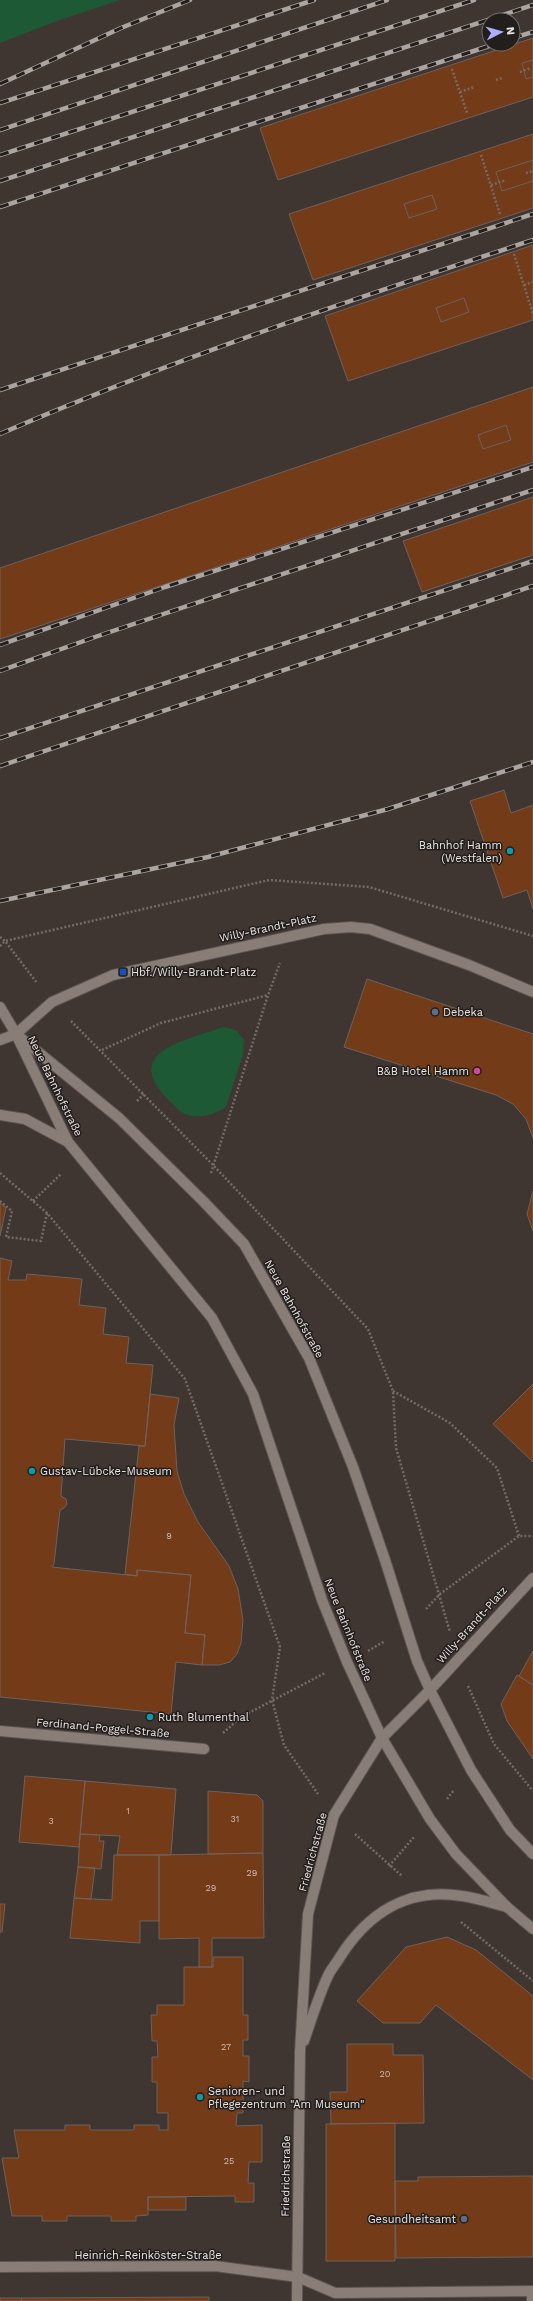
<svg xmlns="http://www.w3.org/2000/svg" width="533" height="2301" font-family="'Work Sans',sans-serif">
<rect width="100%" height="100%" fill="#3f3531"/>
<path fill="#1e5935" d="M0,0H120L57,21L0,43Z
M223,1027L236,1030L244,1040L243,1055L226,1107C213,1115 198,1120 183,1113C179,1111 175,1106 172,1103C160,1092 142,1073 157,1056C169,1042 205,1034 223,1027Z"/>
<path fill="#743b18" stroke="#6d625d" d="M533,38V97L278,180L260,128Z
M533,60V77L526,79L522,63Z
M533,134V208L313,280L289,214Z
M533,160V181L502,191L496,172Z
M432,195L437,209L409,218L404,204Z
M533,245V320L348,381L325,316Z
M464,298L469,312L441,322L436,308Z
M533,387V462L0,639V568Z
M506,425L511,440L483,449L478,435Z
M533,497V555L422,592L403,541Z
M504,790L511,813L533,805V909L527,890L503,898L470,801Z
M367,979L533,1034V1138L526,1119L513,1104L496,1095L344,1047Z
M533,1191V1231L527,1214Z
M0,1203L6,1208L0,1236Z
M0,1258L12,1261L8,1280H26L27,1274L82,1279L79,1305L106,1308L103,1334L129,1337L126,1363L153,1365L145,1446L65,1439L61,1496L66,1499L67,1504L64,1508L60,1510L54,1564L52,1567L137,1576V1570L191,1575L185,1633L205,1635L202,1665L176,1662L171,1714L0,1697Z
M533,1384V1462L493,1424Z
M150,1394L179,1398L174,1425L177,1471L184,1494L198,1522L229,1566L238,1589L243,1620L241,1643L237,1654L230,1662L219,1665H202L205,1635L185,1633L191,1575L137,1570V1576L125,1574L139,1446H145Z
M533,1651V1685L519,1676Z
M517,1675L533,1685V1759L507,1721L501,1704Z
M25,1776L85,1781L79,1847L19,1842Z
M85,1781L176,1789L171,1855H117L120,1836L80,1834Z
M208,1791L257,1795L263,1801V1853L208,1854Z
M80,1834L100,1835L99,1841H104L101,1869L78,1867Z
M263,1853L264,1938H212V1967H199V1938L159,1939V1855Z
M114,1855H159V1921H140V1943L70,1938L74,1898L112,1900Z
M78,1867L95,1868L91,1899L74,1898Z
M0,1904H5L2,1932H0Z
M447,1937L476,1950L533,1996V2080L436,2005L420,2023H383L357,2001L406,1947Z
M213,1957H243V2015H248V2040H243V2056H249V2082L243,2081V2113H237L236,2126L262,2125V2162H249L248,2183H254V2202H235V2196L148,2197V2215L136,2216V2221H111V2216H67V2221H42V2216H12L2,2158H19L14,2130H65V2125H90V2130H134V2125H159V2130H168V2113H157V2082H152V2057H158L157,2041H152L151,2015H157V2005H184V1967H213Z
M347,2044H393V2055H423L424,2123L331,2124L330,2092H347Z
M395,2123V2261H326V2124Z
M533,2176V2257L396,2258L395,2181H418V2177Z
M148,2197H186V2210H148Z
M209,2297V2301H22L21,2298Z
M0,2298H21L22,2301H0Z"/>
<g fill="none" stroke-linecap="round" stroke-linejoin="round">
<defs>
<path id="service" d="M532,2291V2301"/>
<path id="minor" d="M0,1040L16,1034L52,1002L113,975L324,929L351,927L370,929L469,965L533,992
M0,1115L25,1119L68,1142
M430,1690L533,1578
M0,1731L204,1749
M0,2267L215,2266L298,2277L335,2293L533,2291"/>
<path id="tertiary" d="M304,2041C311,2020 318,1998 327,1978C330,1970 336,1964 340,1957C368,1913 408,1887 462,1896C477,1898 492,1903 507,1907
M297,2301L300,2052L308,1914L334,1815L382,1738L430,1690"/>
<path id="secondary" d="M0,1007L16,1034L68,1142L212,1318L253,1394L322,1600L347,1662L382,1738L430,1819L456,1854L507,1907L533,1929
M17,1035L119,1118L203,1201L244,1244L309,1358L353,1467L385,1560L417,1661L430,1690L471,1770L510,1830L533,1854"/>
</defs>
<use href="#service" stroke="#5c5451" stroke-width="12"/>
<use href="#minor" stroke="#5c5451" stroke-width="12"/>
<use href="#tertiary" stroke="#5c5451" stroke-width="12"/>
<use href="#secondary" stroke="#5c5451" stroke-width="12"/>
<path stroke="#746b68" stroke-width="2.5" stroke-dasharray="2 2" stroke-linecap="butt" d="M452,69L467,113
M520,72L531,68
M496,80L502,78
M460,92L474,87
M481,155L500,214
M526,173L533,171
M491,185L506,180
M514,254L533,314
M524,285L533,282
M0,937L5,941L37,983
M0,946L5,941L269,880L369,887L533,936
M71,1021L213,1165L368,1329L393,1391L396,1448L450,1632
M102,1050L161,1023L268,995
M137,1101L144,1094
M0,1173L47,1213L185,1379L280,1647L272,1700L284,1745L318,1794
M211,1173L268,995L280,963
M0,1201L12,1211L6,1237L41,1241L47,1213
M33,1201L61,1174
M393,1391L450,1423L497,1468L519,1536
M426,1609L440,1594L519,1536H533
M368,1651L385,1641
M468,1686L494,1744L533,1791
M223,1733L241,1717L325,1673
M447,1799L454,1790
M355,1834L402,1876
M389,1866L414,1837
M461,1922L533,1981"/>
<use href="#service" stroke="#897d78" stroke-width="10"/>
<use href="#minor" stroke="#897d78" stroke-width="10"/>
<use href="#tertiary" stroke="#897d78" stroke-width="10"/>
<use href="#secondary" stroke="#897d78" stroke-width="10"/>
<defs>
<path id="rail" d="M513,38L533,32
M0,84L121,28L190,0
M0,103L314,0
M0,130L387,0
M0,155L474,0
M0,181L533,5
M0,207L495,44
M0,390L533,214
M0,434C174,359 353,299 533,240
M0,645L165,587L533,467
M0,671L95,637L533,490
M0,738L533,561
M0,766L533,586
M0,901L208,857L388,809L533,762"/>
</defs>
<use href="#rail" stroke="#aca4a1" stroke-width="4.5"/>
<use href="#rail" stroke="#221e1c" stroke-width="3" stroke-dasharray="9" stroke-linecap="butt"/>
</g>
<g fill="#0f9aa8" stroke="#221e1c" stroke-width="1.5">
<circle cx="510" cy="851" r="4"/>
<circle cx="32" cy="1471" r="4"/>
<circle cx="150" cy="1717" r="4"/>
<circle cx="200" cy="2097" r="4"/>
</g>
<rect fill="#1a4fb4" stroke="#221e1c" stroke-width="1.5" x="119" y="968" width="8" height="8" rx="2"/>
<g fill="#5c6f8a" stroke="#221e1c" stroke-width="1.5">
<circle cx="435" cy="1012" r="4"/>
<circle cx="464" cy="2219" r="4"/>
</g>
<circle fill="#d1479c" stroke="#221e1c" stroke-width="1.5" cx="477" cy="1071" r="4"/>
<g text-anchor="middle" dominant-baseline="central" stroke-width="3" stroke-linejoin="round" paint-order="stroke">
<g font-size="9" fill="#cdbab0">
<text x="169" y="1536">9</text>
<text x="128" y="1811">1</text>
<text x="235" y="1819">31</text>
<text x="51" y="1821">3</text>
<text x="252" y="1873">29</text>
<text x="211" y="1888">29</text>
<text x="226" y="2047">27</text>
<text x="385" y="2074">20</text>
<text x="229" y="2161">25</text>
</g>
<g font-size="11" fill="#ebe5e2" stroke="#221e1c" text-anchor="start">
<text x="502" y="845" text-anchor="end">Bahnhof Hamm<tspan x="502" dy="13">(Westfalen)</tspan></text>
<text x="131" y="972">Hbf./Willy-Brandt-Platz</text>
<text x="443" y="1012">Debeka</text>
<text x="469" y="1071" text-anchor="end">B&amp;B Hotel Hamm</text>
<text x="40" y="1471">Gustav-Lübcke-Museum</text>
<text x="158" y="1717">Ruth Blumenthal</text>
<text x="208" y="2091">Senioren- und<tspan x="208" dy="13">Pflegezentrum "Am Museum"</tspan></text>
<text x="456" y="2219" text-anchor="end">Gesundheitsamt</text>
</g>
<g font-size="11" fill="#ebe5e2" stroke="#221e1c">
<text transform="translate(268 928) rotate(-12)">Willy-Brandt-Platz</text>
<text transform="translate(55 1086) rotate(64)">Neue Bahnhofstraße</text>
<text transform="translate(294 1309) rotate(61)">Neue Bahnhofstraße</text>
<text transform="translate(472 1625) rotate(-48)">Willy-Brandt-Platz</text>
<text transform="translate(348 1630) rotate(68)">Neue Bahnhofstraße</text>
<text transform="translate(103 1728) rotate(5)">Ferdinand-Poggel-Straße</text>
<text transform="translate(313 1852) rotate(-75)">Friedrichstraße</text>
<text transform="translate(286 2176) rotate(-89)">Friedrichstraße</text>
<text x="148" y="2255">Heinrich-Reinköster-Straße</text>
</g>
</g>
<g transform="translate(501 32) rotate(84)"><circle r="19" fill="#221e1c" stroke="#726e6b"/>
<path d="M0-3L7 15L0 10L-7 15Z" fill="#acaffb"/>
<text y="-6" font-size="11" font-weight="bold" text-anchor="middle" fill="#ebe5e2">N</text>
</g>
</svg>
